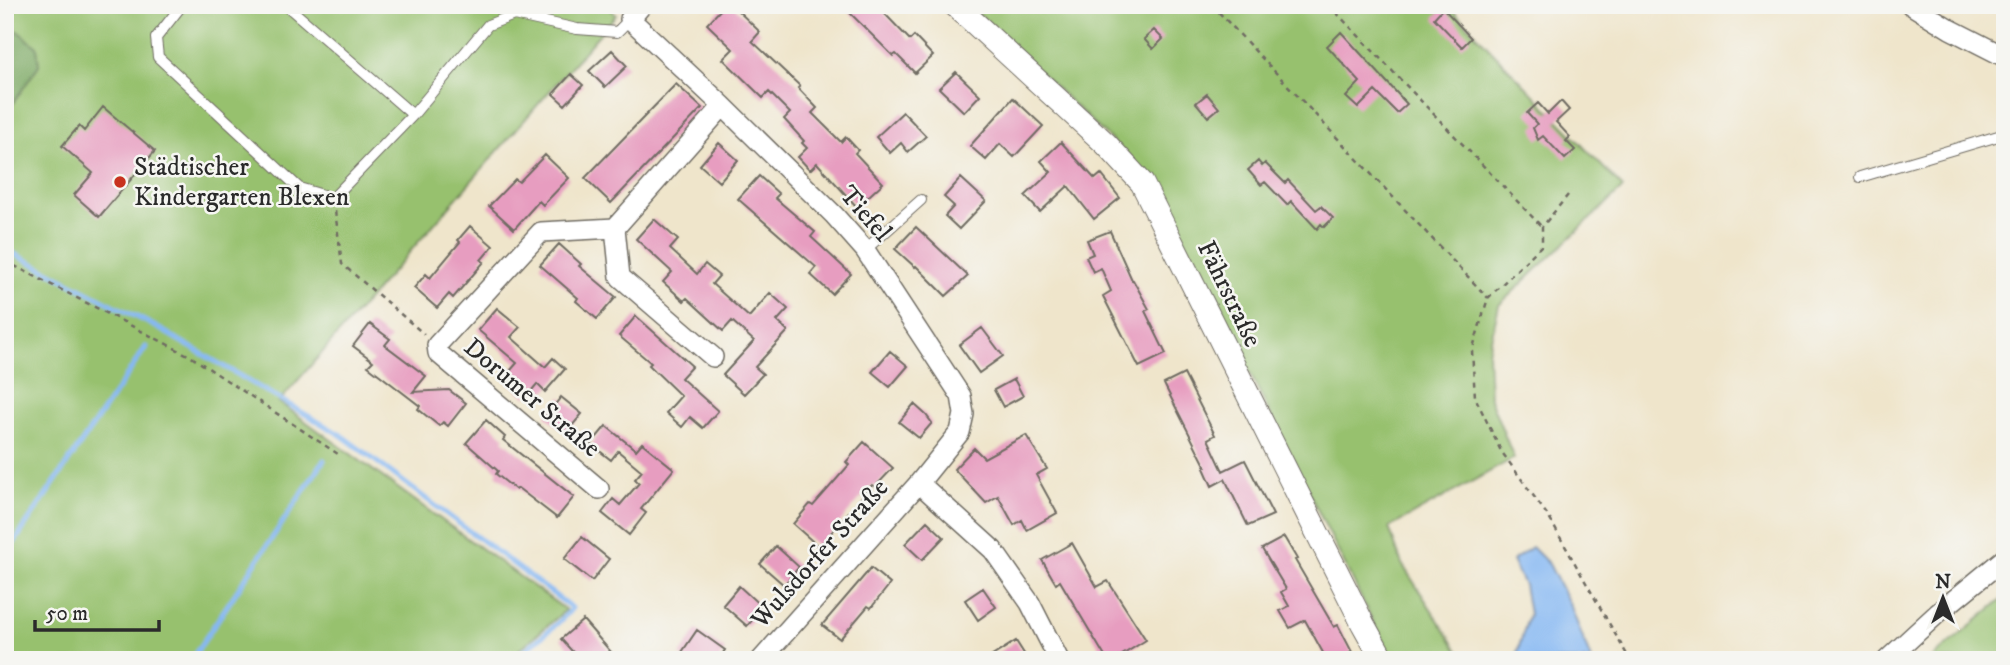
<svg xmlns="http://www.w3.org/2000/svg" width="2010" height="665" font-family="'IM FELL DW Pica',serif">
<rect width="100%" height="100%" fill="#f6f6f2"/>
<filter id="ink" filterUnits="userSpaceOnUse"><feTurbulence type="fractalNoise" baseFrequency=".0143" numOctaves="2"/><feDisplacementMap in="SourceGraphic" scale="14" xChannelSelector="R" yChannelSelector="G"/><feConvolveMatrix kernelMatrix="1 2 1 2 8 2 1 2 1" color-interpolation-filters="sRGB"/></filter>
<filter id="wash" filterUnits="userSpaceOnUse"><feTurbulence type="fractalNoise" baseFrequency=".00686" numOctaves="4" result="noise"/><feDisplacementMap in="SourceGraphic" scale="28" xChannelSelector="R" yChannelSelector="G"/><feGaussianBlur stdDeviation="1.57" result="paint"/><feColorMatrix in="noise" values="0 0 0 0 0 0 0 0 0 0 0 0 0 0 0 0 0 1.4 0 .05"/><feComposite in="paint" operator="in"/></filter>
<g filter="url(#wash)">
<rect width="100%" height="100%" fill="#efe5cb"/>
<path fill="#97c16e" stroke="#61764c" stroke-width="2" d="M5,5H607L616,15L279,402L566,610L507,660H5Z
M969,5H1448L1623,188L1499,305L1488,352L1490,399L1514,458L1389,528L1402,564L1464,660H1395L1386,648L1175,222L1135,163Z
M2005,597V660H1930Z"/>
<path fill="#79a761" stroke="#526946" stroke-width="2" d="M5,21L37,47L39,65L5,115Z"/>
<path fill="#86b8f3" stroke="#58728f" stroke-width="2" d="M1532,547L1549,564L1571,607L1591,660H1515L1529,614L1524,585L1512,561Z"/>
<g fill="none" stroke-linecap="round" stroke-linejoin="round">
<path stroke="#86b8f3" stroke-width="5" d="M5,249L158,328L341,435L572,608C556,629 532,641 515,660
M5,556L146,347
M191,660L324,460"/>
</g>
<g id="blocks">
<path fill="#e79dc0" d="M725,5H732L760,32L752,41L800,86L798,88L817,108L812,113L841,142L846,137L858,150L855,153L883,183L857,207L817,163L810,170L798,157L807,148L802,143L804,141L784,119L790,113L769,92L763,98L723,59L733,49L707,24Z
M842,5H892L884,13L910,40L914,36L933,56L915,73L896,54L893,56Z
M1443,8L1471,38L1462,47L1434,18Z
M1154,30L1163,39L1153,49L1144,39Z
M1341,32L1407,104L1397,113L1375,91L1358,108L1346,97L1360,82L1327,46Z
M612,50L627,66L605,87L589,71Z
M956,72L980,95L964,112L939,88Z
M571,74L583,85L565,105L553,94Z
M676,84L702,108L611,203L585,178Z
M1207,94L1219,108L1208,117L1196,103Z
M1013,98L1043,126L1014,157L1000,144L986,160L970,146Z
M1561,101L1569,110L1556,122L1570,137L1566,141L1575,150L1565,159L1543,136L1538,140L1533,128L1537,124L1527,113L1538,103L1548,114Z
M103,107L155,151L99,217L74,195L93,173L62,146L79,126L84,131Z
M903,112L926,136L908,152L901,143L890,153L876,137Z
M1061,142L1095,179L1101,174L1120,198L1094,219L1068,186L1040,212L1025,196L1051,172L1041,161Z
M719,143L738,160L719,182L700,165Z
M545,155L569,178L543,205L539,201L514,229L489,206L515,179L519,182Z
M1258,161L1262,166L1265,163L1285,183L1288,180L1316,210L1321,206L1333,218L1324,227L1321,224L1317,229L1291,201L1287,205L1265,182L1261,185L1248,170Z
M759,176L779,194L775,198L815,232L811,237L851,274L832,294L810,274L816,267L738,199Z
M961,178L986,201L959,229L945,216L954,206L944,197Z
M654,219L678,240L670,249L697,274L705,264L719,276L712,284L749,317L770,293L788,309L777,321L788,331L755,367L763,374L744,394L723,375L754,341L732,321L723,331L687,298L684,301L663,282L672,272L636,239Z
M470,226L493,246L481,260L484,262L453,298L449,294L437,308L414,288L426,274L430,278L460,242L458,240Z
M916,227L968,276L946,296L916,266L915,267L895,249Z
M1110,231L1132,280H1133L1149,309L1145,311L1166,354L1139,367L1103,296L1111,291L1101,268L1093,272L1086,257L1093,254L1087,240Z
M559,244L581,264L579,266L616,297L597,319L576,301L578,298L540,265Z
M497,308L520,327L511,337L545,367L553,358L565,369L545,392L537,384L526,397L504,378L517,363L478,330Z
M636,316L692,366L681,378L718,411L703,428L690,417L682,427L666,413L681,396L649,365L651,363L619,336Z
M370,324L390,339L385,345L426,376L413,392L449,390L466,403L448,426L443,422L439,426L418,409L420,406L368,366L373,361L353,346Z
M982,328L1003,356L979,373L959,345Z
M890,351L908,366L890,387L872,372Z
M1184,374L1215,435L1208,439L1223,471L1245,460L1273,515L1248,526L1225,479L1212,486L1204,468L1206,467L1164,384Z
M1014,379L1023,396L1003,407L994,390Z
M561,397L582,414L566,433L546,416Z
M914,404L926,415L932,423L919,438L899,422Z
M486,420L505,437L503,440L574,497L557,518L518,488L516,490L496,474L498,471L466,443Z
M606,426L636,450L642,443L674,469L641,509L646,513L629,535L602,513L613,499L620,505L639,483L635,479L642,471L618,451L611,460L591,444Z
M1026,435L1047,469L1036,475L1057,513L1027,530L1022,520L1014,525L998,496L986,503L954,469L974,448L984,458Z
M864,442L893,468L875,487L872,485L819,547L793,524L810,504L813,506L849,465L846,462Z
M927,521L944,537L922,560L905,544Z
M582,537L609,559L592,581L564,559Z
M1284,537L1297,559L1295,560L1334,627L1338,625L1352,652L1337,660H1327L1305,620L1290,628L1280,611L1289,606L1281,592L1286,589L1262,549Z
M1072,543L1097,587L1108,581L1146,640L1114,660H1107L1060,581L1056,584L1042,560Z
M776,546L799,567L784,585L760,564Z
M871,568L890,584L871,608L868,606L840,639L822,625Z
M739,586L763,608L747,626L723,605Z
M983,588L996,607L978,620L965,600Z
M583,620L618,660H580L561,639Z
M697,630L725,650L718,660H687L680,655Z
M1016,641L1028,660H986Z"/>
</g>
</g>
<g filter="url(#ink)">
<use href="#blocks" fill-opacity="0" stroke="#706c63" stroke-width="2"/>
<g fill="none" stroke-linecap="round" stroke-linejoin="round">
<defs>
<path id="service" d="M182,5L156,38L158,57L299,188L333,198L413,115L488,25L514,15L577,29L617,32L630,19
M286,5L413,115
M1860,177L2005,134
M865,250L921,200"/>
<path id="minor" d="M642,5L630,19L723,106L834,215L865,250L961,396L964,414L960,432L919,483L761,660
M1911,5L1950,29L2005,57
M615,228L620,277L713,357
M919,483L993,550L1030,603L1059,660
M599,489L438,353L437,345L541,232L615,228L723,106
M1887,660L1938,613L2005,558"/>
<path id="tertiary" d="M955,5L1106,144L1142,183L1363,624L1383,660"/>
</defs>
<use href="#service" stroke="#706c63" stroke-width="12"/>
<use href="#minor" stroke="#706c63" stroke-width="22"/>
<use href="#tertiary" stroke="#706c63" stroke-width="25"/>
<path stroke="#706c63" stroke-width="2.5" stroke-dasharray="5 5" stroke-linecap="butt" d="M1212,5L1488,298
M1329,5L1542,227
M1568,195L1542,227V245L1488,298L1472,351L1475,397L1501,451L1548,516L1630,660
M335,211L342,264L424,334
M5,261L190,356L341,456"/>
<use href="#service" stroke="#fff" stroke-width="10"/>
<use href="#minor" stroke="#fff" stroke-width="19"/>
<use href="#tertiary" stroke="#fff" stroke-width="23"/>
</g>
</g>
<circle fill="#c8321e" stroke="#f6f6f2" stroke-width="2.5" cx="120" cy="182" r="7"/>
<g text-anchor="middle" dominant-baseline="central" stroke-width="5" stroke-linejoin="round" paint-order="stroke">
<g font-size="26" fill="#2b2b2b" stroke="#f6f6f2" text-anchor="start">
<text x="134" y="167">Städtischer<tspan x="134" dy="30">Kindergarten Blexen</tspan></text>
</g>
<g font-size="26" fill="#2b2b2b" stroke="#f6f6f2">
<text transform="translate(865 214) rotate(49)">Tiefel</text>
<text transform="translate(1229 294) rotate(64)">Fährstraße</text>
<text transform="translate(532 398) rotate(40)">Dorumer Straße</text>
<text transform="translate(820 554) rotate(-48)">Wulsdorfer Straße</text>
</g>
</g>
<rect width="2010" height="665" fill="none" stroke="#f6f6f2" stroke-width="28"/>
<g transform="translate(1943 598)" stroke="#f6f6f2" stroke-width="5" paint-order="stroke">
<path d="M0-5L12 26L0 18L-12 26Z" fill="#2b2b2b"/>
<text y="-10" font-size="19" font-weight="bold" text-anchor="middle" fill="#2b2b2b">N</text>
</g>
<path d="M35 620v10h124v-10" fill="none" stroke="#2b2b2b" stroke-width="3.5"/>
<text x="46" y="620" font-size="21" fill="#2b2b2b" stroke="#f6f6f2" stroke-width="5" paint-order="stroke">50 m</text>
</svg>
